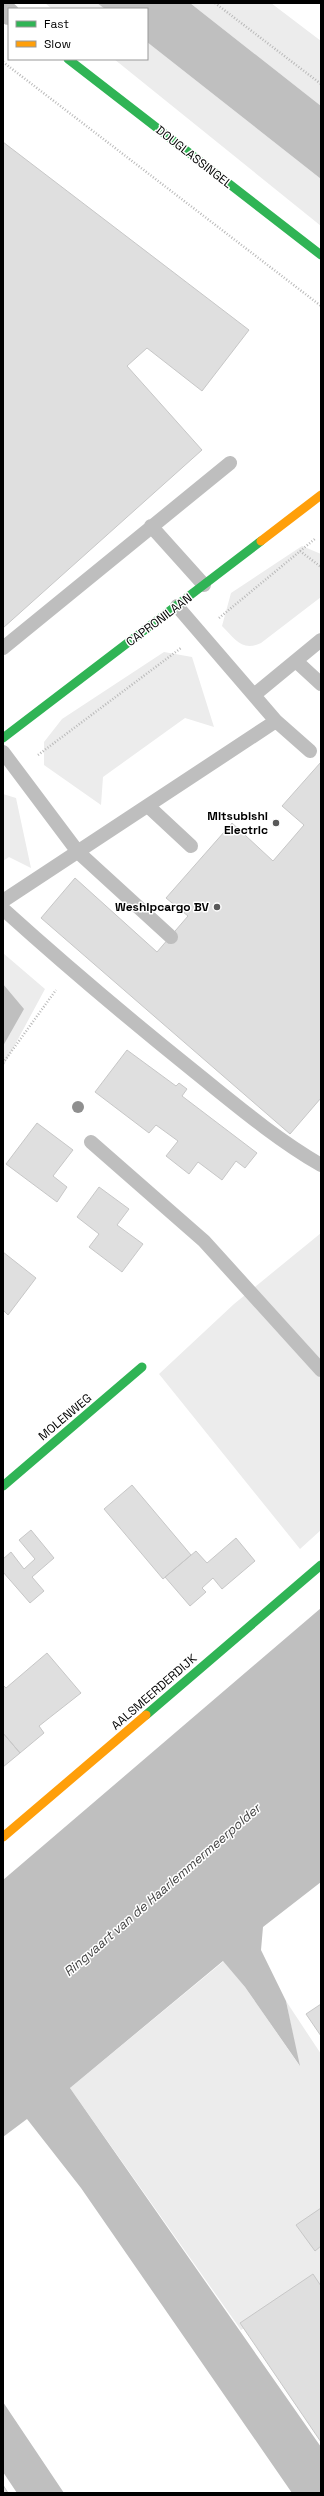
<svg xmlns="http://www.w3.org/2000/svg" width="324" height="2496" font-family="'Space Grotesk',sans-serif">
<rect width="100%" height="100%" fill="#fff"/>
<path fill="#ececec" d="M45,3H97L105,9H52Z
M190,3H271L321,41V106Z
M147,42L321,179V226L114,59H147Z
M302,546L321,554V597L261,643C242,652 235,639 222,626L231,593Z
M164,652L192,657L214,727L185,718L103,777L101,805L44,765V742L62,719Z
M3,794L16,798L31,868L9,857L3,861Z
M3,953L45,989L3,1067Z
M321,1233V1530L300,1549L159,1374L234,1304Z
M224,1961L245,1987L299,2065L286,2001L321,2054V2283L241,2330L70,2088Z"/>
<path fill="#bfbfbf" d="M97,3H190L321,106V179L147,42V9H105Z
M3,984L24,1009L3,1046Z
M321,1608V1882L263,1927L261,1950L286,2001L300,2066L245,1987L223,1961L70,2088L321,2447V2493H292L81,2188L27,2119L3,2137V1880Z
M3,2402L64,2493H17L3,2472Z"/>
<path fill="#dfdfdf" stroke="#c7c7c7" d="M3,142L249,330L202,391L147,348L127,366L202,450L3,628Z
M321,762V1098L290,1134L41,918L75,878L157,952L188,916L166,898L232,823L273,861L304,825L282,806Z
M127,1050L176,1086L179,1083L187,1089L182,1096L257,1153L245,1168L236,1161L222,1180L198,1162L189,1174L166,1156L178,1141L156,1125L149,1133L95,1092Z
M37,1123L73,1150L53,1176L67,1187L57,1202L6,1164Z
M99,1187L129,1209L117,1225L143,1244L122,1272L89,1247L99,1234L77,1217Z
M3,1252L36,1278L8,1315L3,1310Z
M132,1485L191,1555L163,1579L104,1509Z
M31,1530L54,1558L32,1577L44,1591L30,1603L3,1572V1559L11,1552L24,1569L35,1559L19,1540Z
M236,1538L255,1561L222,1589L213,1578L202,1588L206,1592L190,1606L165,1577L196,1551L207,1563Z
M47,1653L81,1693L39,1726L44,1733L20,1753L3,1733V1685L6,1688Z
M3,1733L20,1753L3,1767Z
M321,2004V2036L306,2014Z
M321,2208V2246L315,2251L296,2225Z
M313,2274L321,2286V2442L240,2323Z
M3,2485L8,2493H3Z"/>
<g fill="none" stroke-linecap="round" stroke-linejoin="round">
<path stroke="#b9b9b9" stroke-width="2.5" stroke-dasharray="1 2" stroke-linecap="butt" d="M215,3L321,84
M3,62L321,306
M300,551L321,567
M219,618L316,538
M38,755L181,648
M3,1063L56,990"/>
<path stroke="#bebebe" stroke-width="14" d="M151,526L204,585
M3,648L230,463
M296,661L321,684
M254,695L321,640
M276,721L310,751
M3,752L78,852L171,937
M148,806L191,846
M3,901L276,721L177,606
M3,909C65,965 129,1019 195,1072C236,1105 276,1139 321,1165
M91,1142L204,1241L321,1370"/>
<path stroke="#bebebe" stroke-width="22" d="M3,9L9,14"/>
<path stroke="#30b455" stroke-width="9" d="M68,59L321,255
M3,738L261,541
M3,1486L142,1367
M146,1715L321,1565"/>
<path stroke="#ff9f0a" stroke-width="9" d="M261,541L321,495
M3,1837L146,1715"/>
</g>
<circle fill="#8f8f8f" cx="78" cy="1107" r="6"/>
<g fill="#595959" stroke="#fff" stroke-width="1.5">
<circle cx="276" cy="823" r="4"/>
<circle cx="217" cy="907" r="4"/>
</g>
<g text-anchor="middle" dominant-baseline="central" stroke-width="3" stroke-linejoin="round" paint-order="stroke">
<g font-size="12" fill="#000" stroke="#fff">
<text transform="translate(194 157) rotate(38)">DOUGLASSINGEL</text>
<text transform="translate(159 620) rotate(-37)">CAPRONILAAN</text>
<text transform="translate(65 1417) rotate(-40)">MOLENWEG</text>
<text transform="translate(154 1692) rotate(-41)">AALSMEERDERDIJK</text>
</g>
<g font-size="12" font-weight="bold" fill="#000" stroke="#fff" text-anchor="end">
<text x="268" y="816">Mitsubishi<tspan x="268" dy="14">Electric</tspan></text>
<text x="209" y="907">Weshipcargo BV</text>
</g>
<g font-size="13" font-style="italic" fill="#444" stroke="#fff">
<text transform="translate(162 1890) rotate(-41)">Ringvaart van de Haarlemmermeerpolder</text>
</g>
</g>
<rect width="324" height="2496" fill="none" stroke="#000000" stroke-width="8"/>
<rect x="8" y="8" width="140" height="52" fill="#ffffff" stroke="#999999"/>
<rect x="16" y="21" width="20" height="6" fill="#30b455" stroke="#999999"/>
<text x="44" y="28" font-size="12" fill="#000000">Fast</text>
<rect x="16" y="41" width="20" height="6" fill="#ff9f0a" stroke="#999999"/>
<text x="44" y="48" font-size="12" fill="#000000">Slow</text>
</svg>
